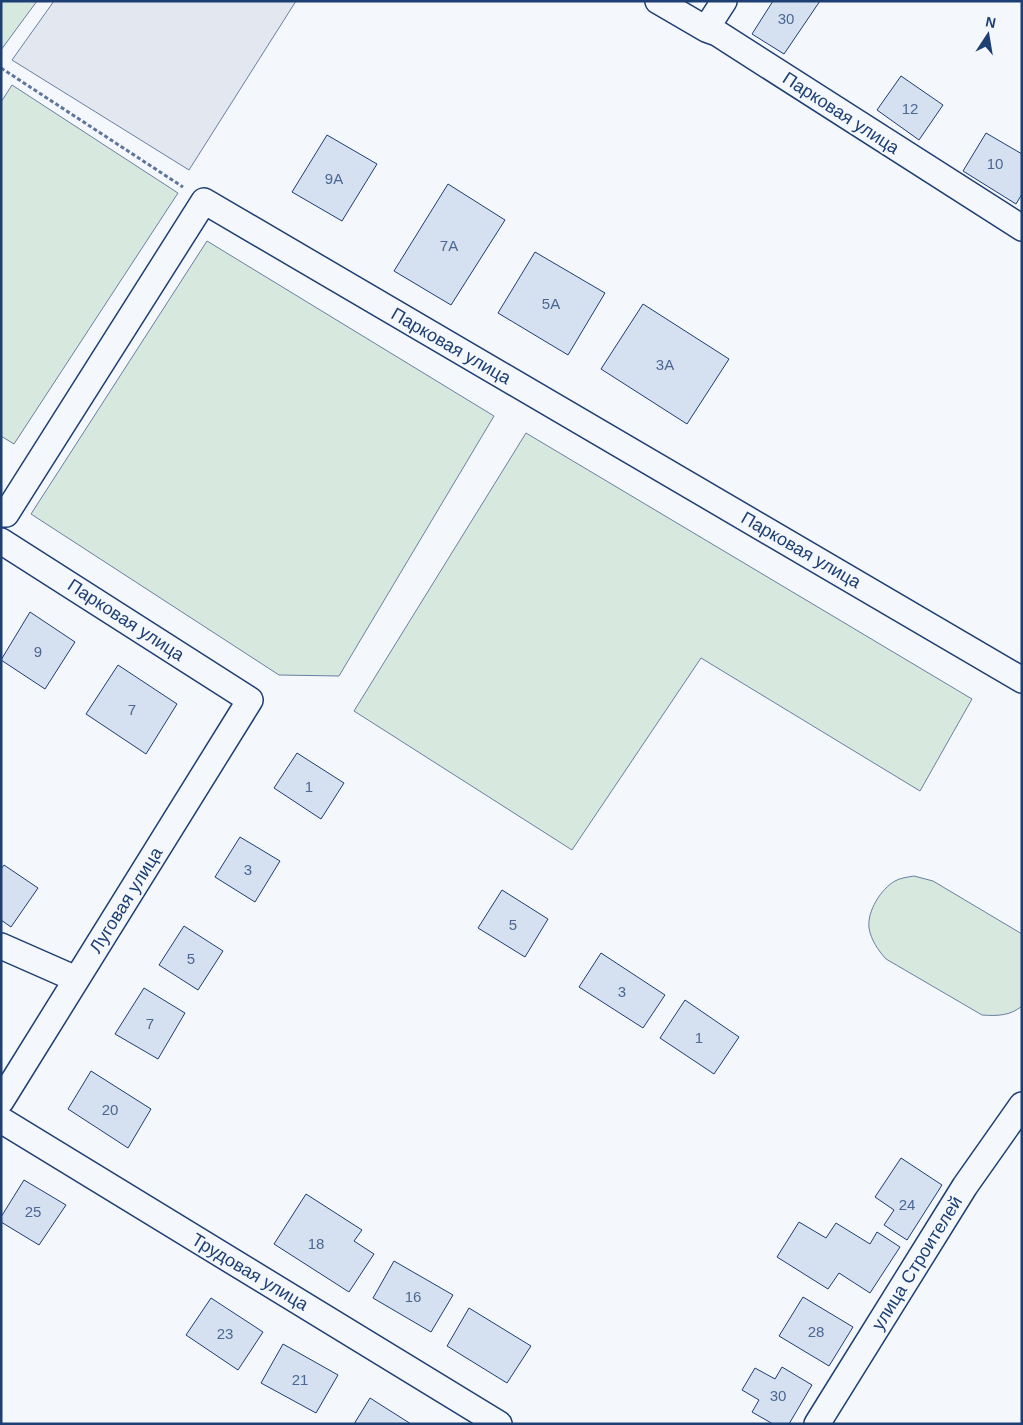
<svg xmlns="http://www.w3.org/2000/svg" width="1023" height="1425" font-family="Arial,sans-serif">
<rect width="100%" height="100%" fill="#f4f7fb"/>
<path fill="#d7e8df" stroke="#687fa3" d="M1,1H37L1,50Z
M12,85L178,193L14,444L1,436V102Z
M207,241L494,416L339,676L279,675L31,514Z
M526,433L972,699L920,791L701,658L572,850L354,711Z
M914,876L933,881L1022,934V1006C1010,1016 997,1016 982,1015L886,959C878,950 871,940 869,928C867,911 881,889 895,881C900,878 908,877 914,876Z"/>
<path fill="#e3e8f0" stroke="#687fa3" d="M54,1H296L189,170L12,60Z"/>
<path fill="#d5e0f0" stroke="#1d3f73" d="M773,1H820L784,54L752,34Z
M901,76L943,105L919,140L877,110Z
M986,133L1022,154V194L1016,204L963,171Z
M327,135L377,164L342,221L292,192Z
M448,184L505,220L451,305L394,271Z
M535,252L605,293L568,355L498,313Z
M643,304L729,359L687,424L601,369Z
M30,612L75,642L45,689L1,660Z
M118,665L177,704L146,754L86,714Z
M297,753L344,783L321,819L274,788Z
M240,837L280,861L255,902L215,877Z
M4,865L38,888L11,927L1,920V869Z
M502,890L548,919L525,957L478,928Z
M184,926L223,951L198,990L159,965Z
M601,953L665,995L643,1028L579,987Z
M144,988L185,1013L158,1059L115,1034Z
M685,1000L739,1037L714,1074L660,1038Z
M91,1071L151,1109L128,1148L68,1109Z
M901,1158L942,1185L907,1240L884,1225L894,1210L875,1197Z
M24,1180L66,1205L39,1245L1,1222V1217Z
M306,1194L362,1230L354,1241L374,1254L349,1292L274,1244Z
M799,1222L826,1238L836,1223L870,1244L877,1232L900,1247L870,1293L839,1273L828,1289L777,1257Z
M394,1261L453,1295L431,1332L373,1298Z
M803,1297L853,1327L829,1366L779,1336Z
M211,1298L263,1332L238,1370L186,1335Z
M469,1308L531,1346L507,1383L447,1346Z
M283,1344L338,1375L316,1413L261,1383Z
M782,1367L812,1385L789,1424H773L752,1412L759,1400L742,1390L755,1368L775,1379Z
M370,1398L411,1424H354Z"/>
<g fill="none" stroke-linecap="round" stroke-linejoin="round">
<defs>
<path id="street" d="M658,1L706,29L717,33L1022,228
M706,29L724,1
M1,514H6L204,201L1022,680
M1,541L250,700L1,1101
M1,946L76,979
M1,1120L499,1424
M817,1424L965,1186L1022,1105"/>
</defs>
<use href="#street" stroke="#1d3f73" stroke-width="28"/>
<path stroke="#5e769c" stroke-width="3" stroke-dasharray="4 2.5" stroke-linecap="butt" d="M1,68L183,187"/>
<use href="#street" stroke="#f4f7fb" stroke-width="25"/>
</g>
<g text-anchor="middle" dominant-baseline="central" stroke-width="4" stroke-linejoin="round" paint-order="stroke">
<g font-size="15" fill="#4b6792">
<text x="786" y="18">30</text>
<text x="910" y="108">12</text>
<text x="995" y="163">10</text>
<text x="334" y="178">9А</text>
<text x="449" y="245">7А</text>
<text x="551" y="303">5А</text>
<text x="665" y="364">3А</text>
<text x="38" y="651">9</text>
<text x="132" y="709">7</text>
<text x="309" y="786">1</text>
<text x="248" y="869">3</text>
<text x="513" y="924">5</text>
<text x="191" y="958">5</text>
<text x="622" y="991">3</text>
<text x="150" y="1023">7</text>
<text x="699" y="1037">1</text>
<text x="110" y="1109">20</text>
<text x="907" y="1204">24</text>
<text x="33" y="1211">25</text>
<text x="316" y="1243">18</text>
<text x="413" y="1296">16</text>
<text x="816" y="1331">28</text>
<text x="225" y="1333">23</text>
<text x="300" y="1379">21</text>
<text x="778" y="1395">30</text>
</g>
<g font-size="18" fill="#1d3f73" stroke="#f4f7fb">
<text transform="translate(841 113) rotate(33)">Парковая улица</text>
<text transform="translate(451 346) rotate(30)">Парковая улица</text>
<text transform="translate(801 550) rotate(30)">Парковая улица</text>
<text transform="translate(126 620) rotate(33)">Парковая улица</text>
<text transform="translate(126 900) rotate(-58)">Луговая улица</text>
<text transform="translate(917 1263) rotate(-58)">улица Строителей</text>
<text transform="translate(250 1272) rotate(31)">Трудовая улица</text>
</g>
</g>
<rect width="1023" height="1425" fill="none" stroke="#1d3f73" stroke-width="5"/>
<g transform="translate(988 35) rotate(12)" stroke="#f4f7fb" stroke-width="4" paint-order="stroke">
<path d="M0-4L9 19L0 12L-9 19Z" fill="#1d3f73"/>
<text y="-8" font-size="14" font-weight="bold" text-anchor="middle" fill="#1d3f73">N</text>
</g>
</svg>
